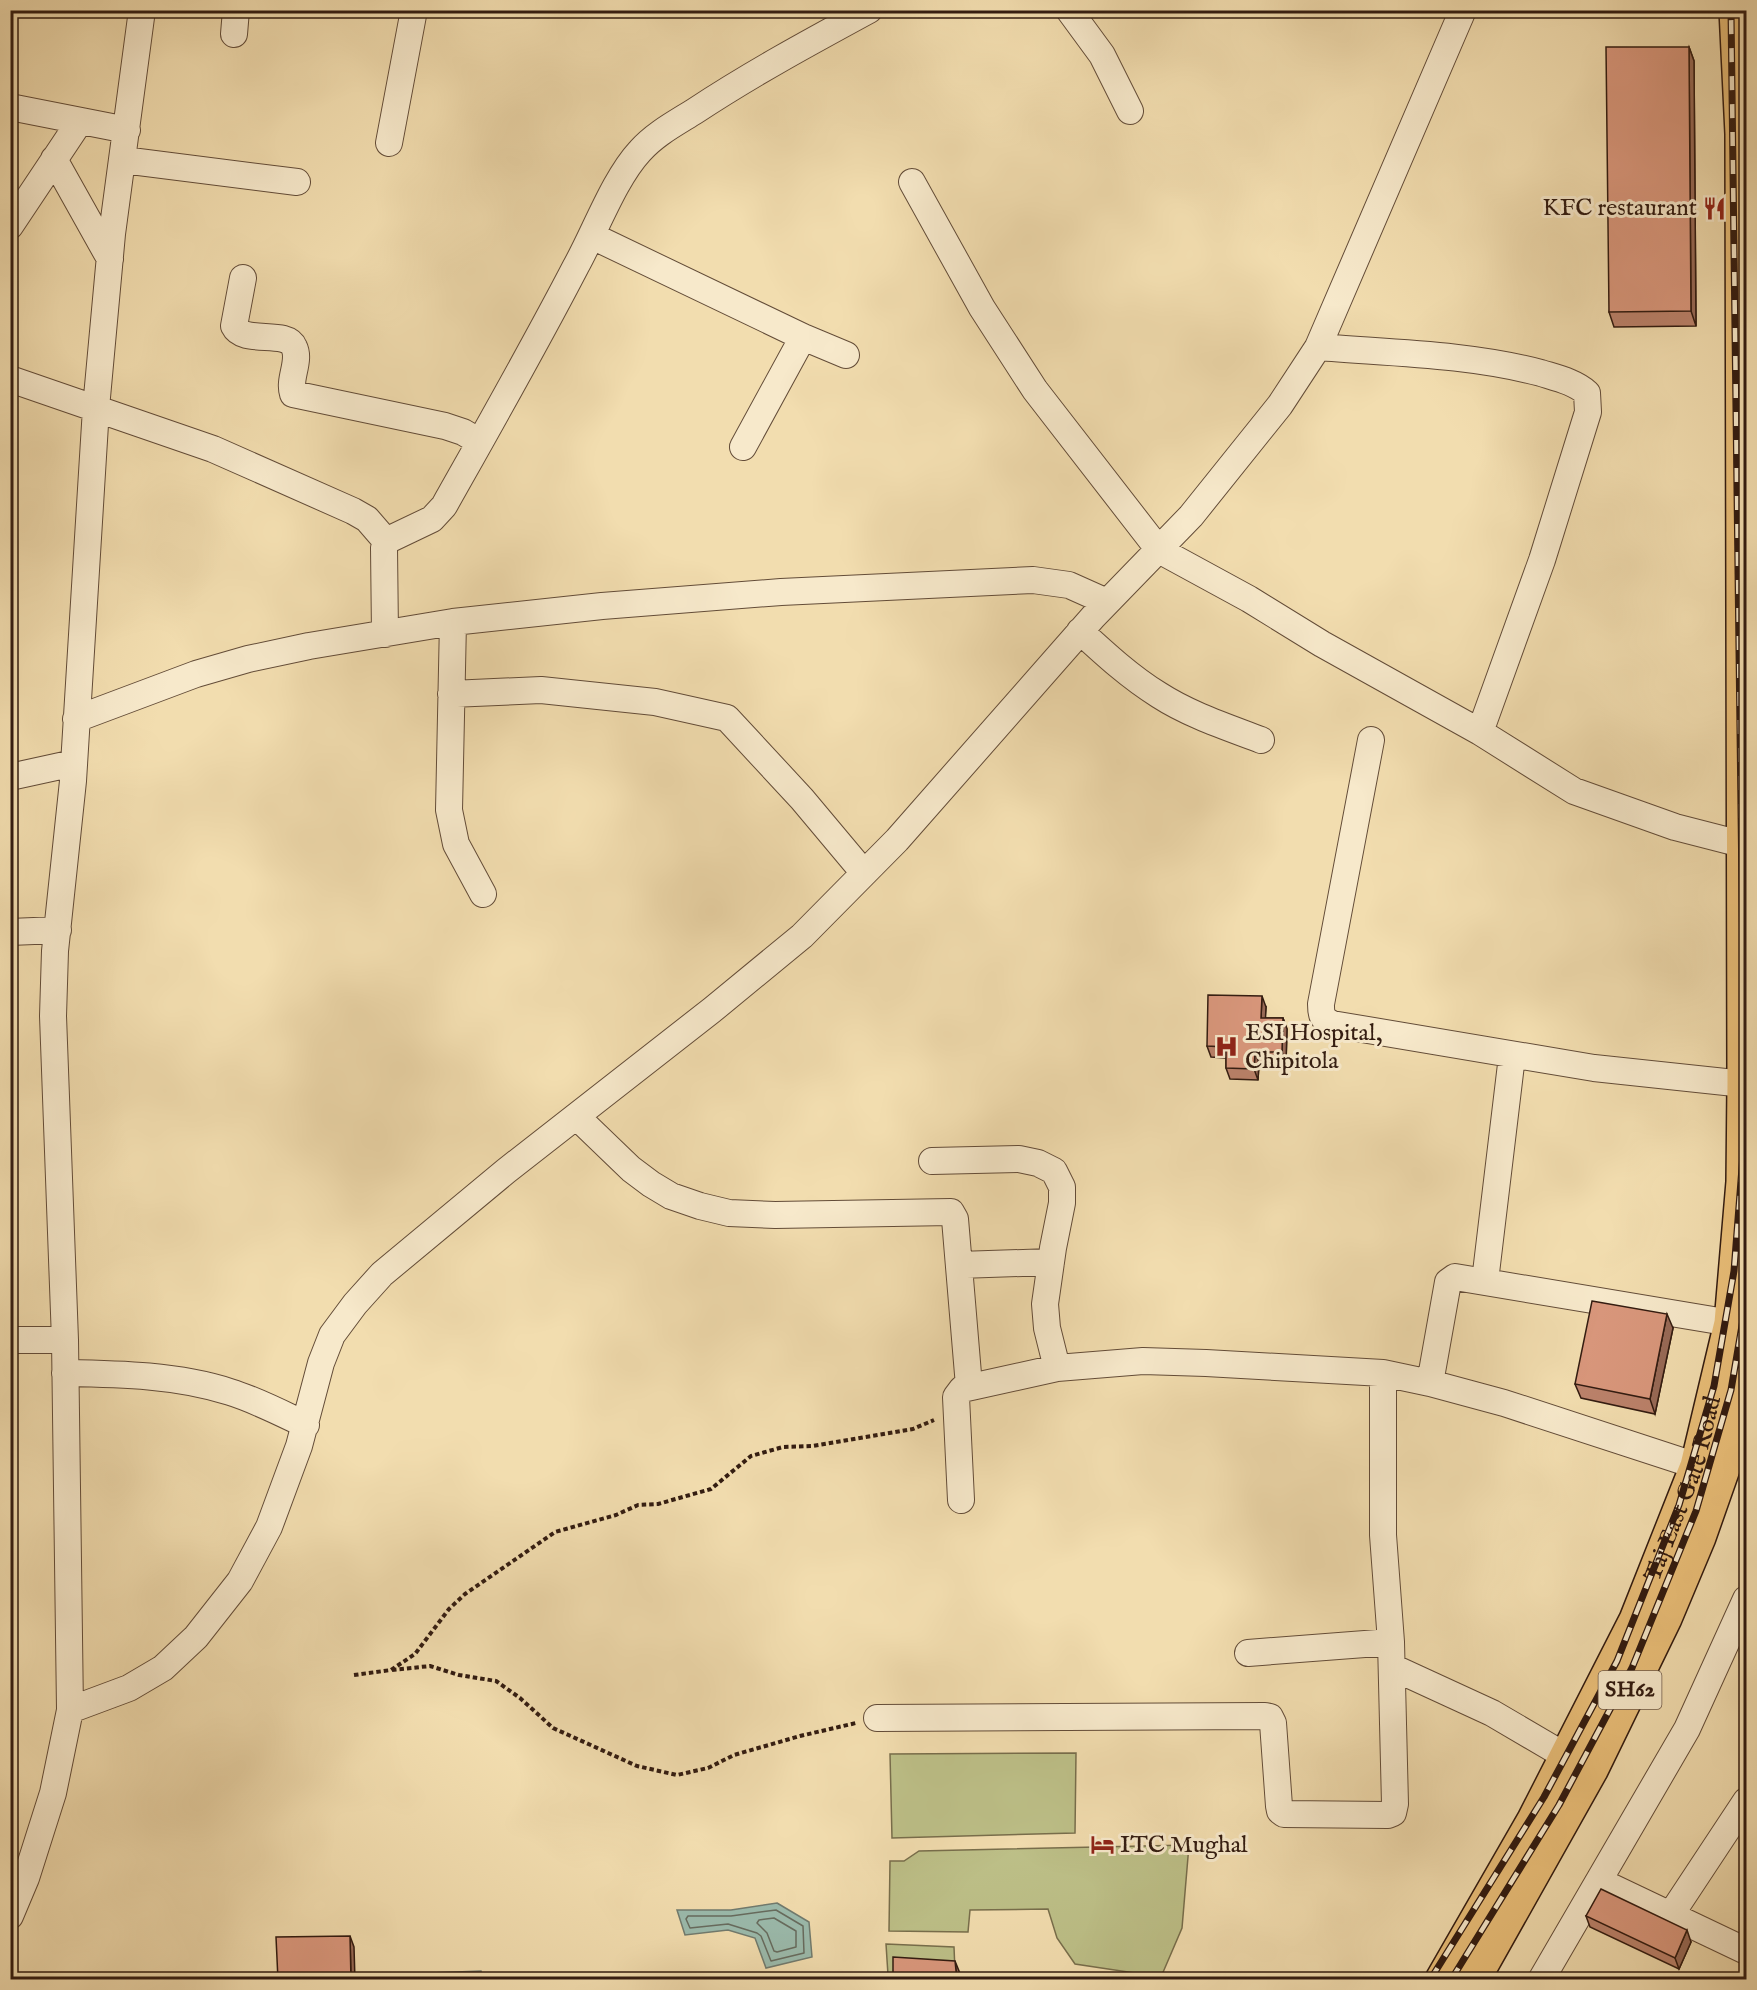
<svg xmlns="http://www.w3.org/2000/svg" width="1757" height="1990" font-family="'IM FELL English',serif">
<rect width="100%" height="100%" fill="#f2ddaf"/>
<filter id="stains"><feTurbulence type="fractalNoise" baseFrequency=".00333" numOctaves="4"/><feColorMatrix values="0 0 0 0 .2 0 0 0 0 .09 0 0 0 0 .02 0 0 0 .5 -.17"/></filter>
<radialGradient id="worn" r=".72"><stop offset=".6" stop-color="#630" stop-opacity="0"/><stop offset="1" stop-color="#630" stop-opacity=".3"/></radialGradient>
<path fill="#bdc088" stroke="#786e4c" stroke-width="1.5" d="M1076,1753L1075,1833L892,1838L890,1754Z
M1189,1845L1182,1928L1161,1977L1075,1964L1057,1938L1048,1909L970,1910L968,1932L889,1931L890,1861H904L919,1851Z
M886,1944L954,1947L955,1971L888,1975Z"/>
<path fill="#9bbbad" stroke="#717b6f" stroke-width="1.5" d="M777,1903L809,1922L812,1957L766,1968L755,1938L728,1930L685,1935L677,1910H731Z
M481,1971L482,1979H404V1974Z"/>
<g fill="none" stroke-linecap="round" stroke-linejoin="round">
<path stroke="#676c5f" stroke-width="1.5" d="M776,1910L803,1926L804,1953L771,1961L761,1936L757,1933L728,1924L690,1928L686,1919L688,1916H731Z
M774,1918L796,1931V1947L777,1952L774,1951L767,1933L757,1923L759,1920Z"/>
<defs>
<path id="street" d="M1069,10L1102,55L1130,111
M234,34L236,10
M10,107L127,130
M389,143L414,10
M54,159L110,259
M123,160L297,182
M912,182L982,308L1035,390L1159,550L1249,599L1322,644L1480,732L1574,791L1675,827L1745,845
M10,226L80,121
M592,236L803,337L846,355
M243,278L234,326C243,345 287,329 294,347C301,361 288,379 293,394L445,426L463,432L480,442
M1318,347C1392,353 1469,354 1541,373C1557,378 1575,382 1587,393L1588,412L1542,560L1480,732
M10,379L213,449L353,511L367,519L386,541
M743,447L803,337
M453,622L449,810L456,844L483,894
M1080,631C1105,654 1130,677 1159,695C1190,715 1227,727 1261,740
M385,634L384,548L386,541L432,519L444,506C489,426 534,347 576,266C595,232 614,179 640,151C655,134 676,123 695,111C751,74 810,42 869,10
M451,694L541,690L655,702L727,718L802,799L864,873
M76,719L196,674L248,659L309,646L453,622L602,606L781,592L1033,580L1069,585L1107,602
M1371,740L1321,1004C1321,1015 1322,1019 1332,1024L1594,1068L1744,1084
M10,777L74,763
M10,932L58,930
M577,1117L631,1169L651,1184L671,1196L700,1206L729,1213L775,1215L951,1212L955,1219L969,1386
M932,1161L1019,1159L1038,1163L1054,1171L1062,1187V1203L1053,1248L1045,1304L1047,1328L1057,1368
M959,1265L1051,1262
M1485,1281L1512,1056
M10,1340H65
M65,1373C120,1374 178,1375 230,1392C256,1400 281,1413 306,1425
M1430,1383L1448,1282L1455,1277L1731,1323
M961,1500L956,1397L962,1389L1057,1368L1143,1361L1206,1363L1383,1373L1430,1383L1504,1403L1697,1466
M1248,1653L1391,1642
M1392,1667L1492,1713L1567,1757
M70,1710L129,1688L163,1668L196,1637L240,1581L269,1527L299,1446L321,1363L332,1335L355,1304L382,1274L506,1171L712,1010L802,936L897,840L1093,617L1191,516L1280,405L1318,347L1463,10
M877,1718L1265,1716L1270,1717L1273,1723L1279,1806L1280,1811L1284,1814L1388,1815L1393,1813L1395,1804L1391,1642L1383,1535V1373
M1599,1881L1746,1951
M10,1916L26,1878L53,1793L70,1710L65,1340L53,1016L55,951L73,781L96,408L112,234L142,10
M1670,1916L1746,1801
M1541,1980L1687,1729L1746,1599"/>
<g id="primary">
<path id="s1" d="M1442,1980L1534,1820L1636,1620L1697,1466L1731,1323L1743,1182L1744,1084L1742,134L1736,10"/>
<path d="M1473,1980L1591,1770L1665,1618L1699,1537L1738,1426L1746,1383"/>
</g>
</defs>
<use href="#street" stroke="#634c38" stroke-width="28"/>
<use href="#primary" stroke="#331c11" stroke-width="36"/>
<path stroke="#331c11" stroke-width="4" stroke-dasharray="4.5 3" stroke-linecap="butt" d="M392,1670L430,1666L459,1675L496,1681L520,1698L553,1728L637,1766L677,1775L708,1768L734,1755L800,1736L856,1723
M354,1675L391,1670L415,1654L449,1609L465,1594L555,1532L616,1515L638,1505L658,1504L711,1489L751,1456L783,1447L813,1446L913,1429L934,1420"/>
<use href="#street" stroke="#f7e9cb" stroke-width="26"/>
<use href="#primary" stroke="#e9be78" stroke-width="33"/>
<defs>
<path id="rail" d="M1430,1980L1544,1797L1617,1661L1679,1505L1714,1386L1734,1271L1745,1129L1731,10
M1451,1980L1559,1805L1632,1668L1696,1511L1731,1390L1746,1302"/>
</defs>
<use href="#rail" stroke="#331c11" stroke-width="7"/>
<use href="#rail" stroke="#f7e9cb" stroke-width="4.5" stroke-dasharray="14" stroke-linecap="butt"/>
</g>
<path fill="#bb826b" stroke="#331c11" stroke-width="1.5" d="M1689,47L1694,61L1696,326L1614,327L1609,312Z
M1266,1007L1265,1018H1283L1287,1029L1286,1063H1259L1258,1080L1230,1079L1226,1068V1058L1211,1057L1207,1046Z
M1673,1328L1655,1414L1581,1398L1575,1384Z
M1586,1916L1691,1942L1679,1969L1590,1927Z"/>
<path fill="#986a57" stroke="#331c11" stroke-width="1.5" d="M1689,47L1694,61L1696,326L1691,311Z
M1262,996L1266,1007L1265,1029L1261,1018Z
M1283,1018L1287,1029L1286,1063L1282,1052Z
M1255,1052L1259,1063L1258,1080L1254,1069Z
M1667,1314L1673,1328L1655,1414L1650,1399Z
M1687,1930L1691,1942L1679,1969L1675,1958Z
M350,1936L354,1947L355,1980H351Z
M955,1961L961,1976V1980H957Z"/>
<path fill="#d9977c" stroke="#331c11" stroke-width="1.5" d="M1606,47H1689L1691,311L1609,312Z
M1208,995L1262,996L1261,1018H1283L1282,1052H1255L1254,1069L1226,1068V1047L1207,1046Z
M1592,1301L1667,1314L1650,1399L1575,1384Z
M1601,1889L1687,1930L1675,1958L1586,1916Z
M350,1936L351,1980H278L276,1937Z
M893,1957L955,1961L957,1980H893Z"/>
<defs>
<symbol id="restaurant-bare" viewBox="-9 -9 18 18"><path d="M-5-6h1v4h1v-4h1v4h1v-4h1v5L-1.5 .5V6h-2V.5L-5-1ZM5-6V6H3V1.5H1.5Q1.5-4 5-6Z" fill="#8f2418" stroke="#f7e9cb" stroke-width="2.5" paint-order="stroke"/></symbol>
<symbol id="hospital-bare" viewBox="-9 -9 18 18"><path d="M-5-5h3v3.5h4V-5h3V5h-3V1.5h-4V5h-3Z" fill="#8f2418" stroke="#f7e9cb" stroke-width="2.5" paint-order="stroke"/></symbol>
<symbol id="hotel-bare" viewBox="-9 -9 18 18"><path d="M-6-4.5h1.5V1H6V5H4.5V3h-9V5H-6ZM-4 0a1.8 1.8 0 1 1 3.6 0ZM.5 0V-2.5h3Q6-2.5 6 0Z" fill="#8f2418" stroke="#f7e9cb" stroke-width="2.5" paint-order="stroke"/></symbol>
</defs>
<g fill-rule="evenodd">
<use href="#restaurant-bare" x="1698" y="192" width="33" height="33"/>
<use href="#hospital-bare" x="1210" y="1030" width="33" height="33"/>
<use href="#hotel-bare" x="1086" y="1828" width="33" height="33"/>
</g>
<g text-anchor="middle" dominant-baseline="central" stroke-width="6" stroke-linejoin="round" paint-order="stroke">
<rect fill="#f7e9cb" stroke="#6e5a49" stroke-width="1.5" x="1598.5" y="1671" width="63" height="38" rx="4.5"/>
<g font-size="22" font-weight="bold" fill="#331c11">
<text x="1630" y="1690">SH62</text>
</g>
<g font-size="24" fill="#331c11" stroke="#f7e9cb" text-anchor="start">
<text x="1697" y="208" text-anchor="end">KFC restaurant</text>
<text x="1245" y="1033">ESI Hospital,<tspan x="1245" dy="28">Chipitola</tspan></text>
<text x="1120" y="1845">ITC Mughal</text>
</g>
<g font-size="24" fill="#331c11" stroke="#f7e9cb">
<text stroke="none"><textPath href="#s1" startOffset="549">Taj East Gate Road</textPath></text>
</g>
</g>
<rect width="1757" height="1990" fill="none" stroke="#f2ddaf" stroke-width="36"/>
<rect x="12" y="12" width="1733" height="1966" fill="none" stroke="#331c11" stroke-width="3"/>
<rect x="18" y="18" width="1721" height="1954" fill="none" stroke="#331c11" stroke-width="1.5"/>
<rect width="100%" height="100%" filter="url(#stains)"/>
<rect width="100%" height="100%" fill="url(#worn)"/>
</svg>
